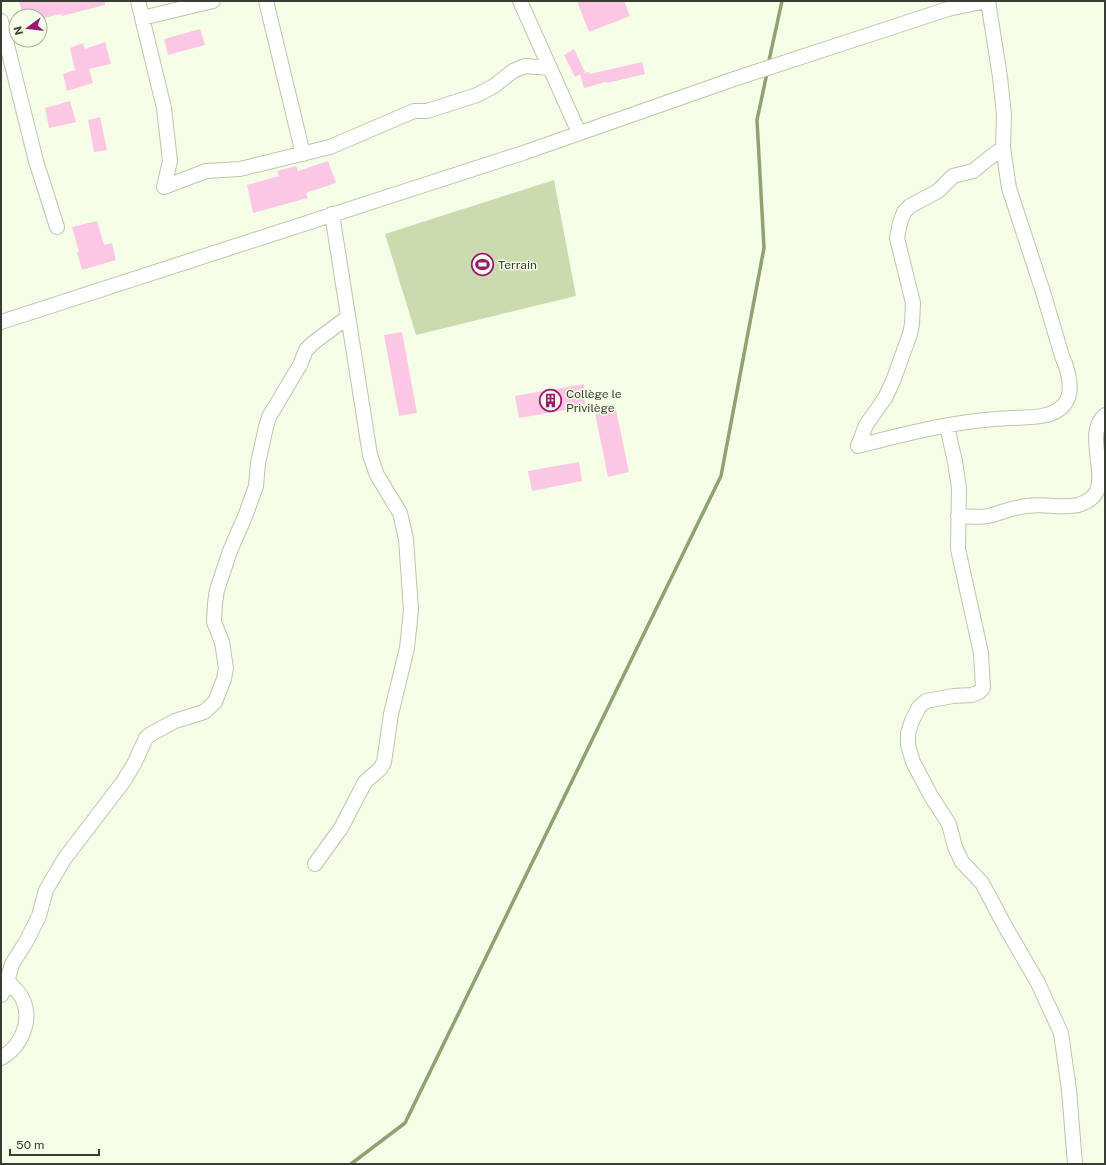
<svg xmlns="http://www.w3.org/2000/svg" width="1106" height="1165" font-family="'Public Sans',sans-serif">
<rect width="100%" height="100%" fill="#f5fee6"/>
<path fill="#cbdbaf" d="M554,180L576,296L416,335L385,234Z"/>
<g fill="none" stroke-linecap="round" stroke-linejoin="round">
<path stroke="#91a171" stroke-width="3.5" d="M768,65L782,1
M351,1164L405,1123L721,476L764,248L757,120L767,73"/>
</g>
<path fill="#fbc7e4" d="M19,1H105V5L62,16L61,14L40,19V16H23Z
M577,1H624L630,16L589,32Z
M200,29L205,45L168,55L164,39Z
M105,42L111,64L89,69L93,83L67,91L63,74L75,70L70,48L83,43L85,49Z
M574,49L585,72L575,77L564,55Z
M642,62L645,74L607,83L606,82L584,88L580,74L589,72L590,74Z
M70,101L76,122L49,128L45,108Z
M100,117L107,150L94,152L88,120Z
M328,161L336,183L306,193L308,198L253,213L247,185L279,176L277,171L296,166L298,171Z
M97,221L104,245L112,243L116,260L82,270L77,252H79L72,227Z
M402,332L417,413L399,416L384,335Z
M584,384L585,407L519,418L515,396Z
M615,405L629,472L608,477L594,408Z
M579,462L582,481L532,491L528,471Z"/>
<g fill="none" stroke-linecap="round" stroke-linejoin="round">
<defs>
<path id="minor" d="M138,1L164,108L170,161L164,187
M266,1L303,154
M520,1L579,133
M142,18L213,1
M1,21L36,161L57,227
M164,187L206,171L240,169L330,147L414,111H427L477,95L494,86L513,71L525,66L550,68
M1,322L523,153L734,79L948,9L986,1
M947,426L955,462L959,488L958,549L981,653L983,688L979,692L972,695L953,696L926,701L919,707L912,721L908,733V745L913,762L931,796L949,824L955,847L962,862L982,883L1006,928L1037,981L1061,1033L1069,1090L1075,1164
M858,446C908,433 959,420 1011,418C1028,417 1050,419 1063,406C1075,393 1068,370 1062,356L1043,292L1009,188L1003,148L1004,115L1000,77L988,1
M858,446L866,425L885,398L893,381L910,334L912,324L913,303L897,238L900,223L904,212L910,206L938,191L953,176L973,171L988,159L1003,148
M958,516C968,516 978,518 988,516C1001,513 1013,507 1027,506C1044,503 1061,509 1078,505C1085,503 1094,498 1097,491C1106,470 1085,432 1105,415
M315,864L341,828L365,782L380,769L384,762L391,714L407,648L411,610L406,539L400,513L377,475L370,455L332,214
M1,995L5,989L12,964L26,942L39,916L46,890L65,858L123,782L134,764L146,738L151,734L175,721L204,712L215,702L224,679L226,668L222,642L214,622L215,603L217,590L230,551L246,514L256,486L258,463L266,427L269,417L300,365L306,350L313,343L348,317
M1,1058C22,1046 33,1020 22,998C19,992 12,986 8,981"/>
</defs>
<use href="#minor" stroke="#bcc5ae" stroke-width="16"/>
<use href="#minor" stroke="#fff" stroke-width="14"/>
</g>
<defs>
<symbol id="stadium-ring" viewBox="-11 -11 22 22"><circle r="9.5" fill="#f5fee6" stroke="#981b73" stroke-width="1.5"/><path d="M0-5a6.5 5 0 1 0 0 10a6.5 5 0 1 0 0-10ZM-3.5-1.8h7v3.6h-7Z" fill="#981b73"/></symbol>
<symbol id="building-ring" viewBox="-11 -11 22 22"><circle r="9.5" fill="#f5fee6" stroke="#981b73" stroke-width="1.5"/><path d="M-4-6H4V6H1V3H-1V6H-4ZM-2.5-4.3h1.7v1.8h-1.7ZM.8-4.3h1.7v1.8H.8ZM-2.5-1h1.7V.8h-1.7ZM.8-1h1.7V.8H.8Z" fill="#981b73"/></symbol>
</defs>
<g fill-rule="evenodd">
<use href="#stadium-ring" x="470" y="252" width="25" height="25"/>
<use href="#building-ring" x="538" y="388" width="25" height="25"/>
</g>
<g text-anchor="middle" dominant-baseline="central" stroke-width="3" stroke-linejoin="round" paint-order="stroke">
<g font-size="12" fill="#393d33" stroke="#f5fee6" text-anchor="start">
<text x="498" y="265">Terrain</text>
<text x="566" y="394">Collège le<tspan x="566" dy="14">Privilège</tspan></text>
</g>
</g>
<rect width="1106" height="1165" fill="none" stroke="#393d33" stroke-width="4"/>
<g transform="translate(28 28) rotate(255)"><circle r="19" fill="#f5fee6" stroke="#aab19e"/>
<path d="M0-3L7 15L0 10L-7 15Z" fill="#981b73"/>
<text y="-6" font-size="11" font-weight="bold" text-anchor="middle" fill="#393d33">N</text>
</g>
<path d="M10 1149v6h89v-6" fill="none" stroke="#393d33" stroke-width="2"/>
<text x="16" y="1149" font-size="12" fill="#393d33" stroke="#f5fee6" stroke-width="3" paint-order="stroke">50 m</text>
</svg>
